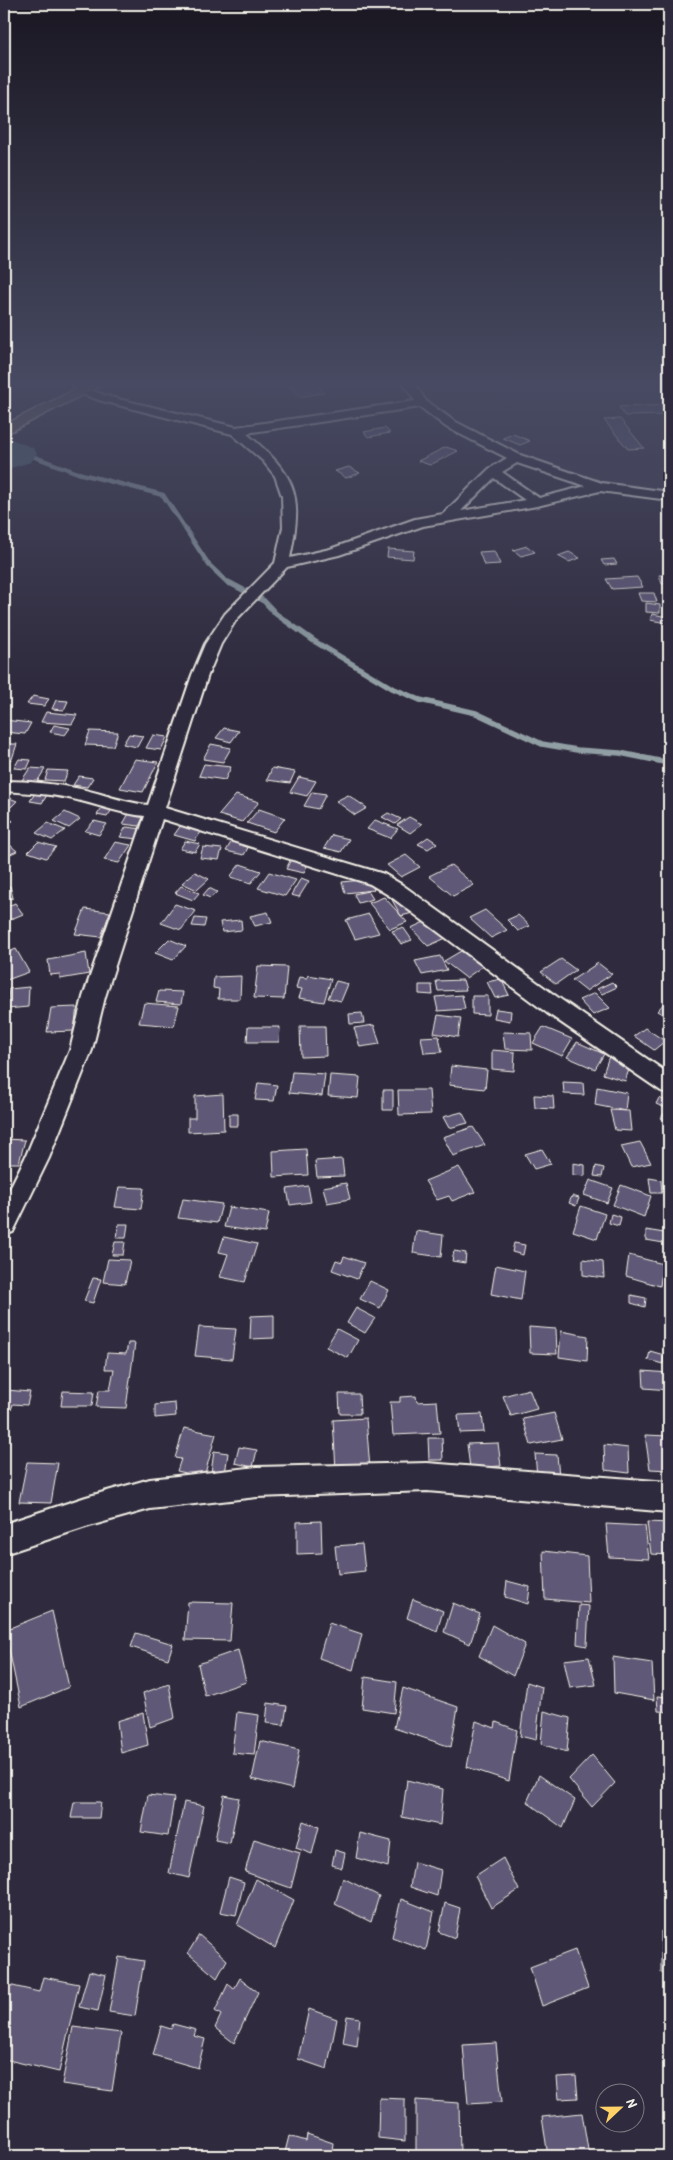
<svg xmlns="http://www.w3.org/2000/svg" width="673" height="2160" font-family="'Patrick Hand',sans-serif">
<rect width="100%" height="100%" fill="#2f2a3d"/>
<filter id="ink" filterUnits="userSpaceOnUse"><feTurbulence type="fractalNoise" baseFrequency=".02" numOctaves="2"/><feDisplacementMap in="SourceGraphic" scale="10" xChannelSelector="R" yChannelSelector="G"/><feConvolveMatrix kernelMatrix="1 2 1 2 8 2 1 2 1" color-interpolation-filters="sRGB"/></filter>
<g filter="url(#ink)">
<path fill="#3e384e" d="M397,382H669V502L623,497L480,449L401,395Z"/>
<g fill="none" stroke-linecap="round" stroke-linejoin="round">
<path stroke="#919fa4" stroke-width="4.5" d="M24,453L78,473L163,495L209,565L229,584"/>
<path stroke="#919fa4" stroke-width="5.5" d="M228,582L264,601L276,614L314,641L392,688L420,700L476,713L542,744L577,750L620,753L669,763"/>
<path fill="#4f6877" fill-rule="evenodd" d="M4,436L33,448L37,453L31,462L4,470Z"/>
</g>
<path fill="#605977" stroke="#f4f1e8" d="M315,382L324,393L298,397L289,385Z
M669,405V415L625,416L619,407Z
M620,419L644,448L628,449L604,420Z
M385,428L390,433L368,437L364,432Z
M513,434L530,441L520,445L503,438Z
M446,447L458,451L430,465L418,461Z
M349,467L360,473L346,478L335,471Z
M527,546L535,552L521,556L513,550Z
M388,549L414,551L413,559L387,557Z
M494,551L500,564L484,565L479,552Z
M569,552L580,558L569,562L558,556Z
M614,559L617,564L604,565L601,560Z
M659,575H669V584H662Z
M637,577L643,587L612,589L606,579Z
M638,593H654L657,602L641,601Z
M646,603L660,605V613L646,612Z
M652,614L668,617L667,623L650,620Z
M33,696L49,699L44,706L27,704Z
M56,700L68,701L64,710L52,709Z
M46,712L77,715L72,724L41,722Z
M4,720L31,723L25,734L4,732Z
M54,725L70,728L65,735L50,732Z
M224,728L239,731L231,742L216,738Z
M90,731L118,732L113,746L85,745Z
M129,734L143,736L137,747L123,744Z
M153,735L167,737L161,750L146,748Z
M4,744H17L12,759H4Z
M211,744L231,748L223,762L203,759Z
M19,759L31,760L27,769L14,768Z
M135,759L158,762L143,792L120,788Z
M204,764L231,767L225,780L199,776Z
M30,768L45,769L37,782L22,780Z
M272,768L295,772L290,783L267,780Z
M48,770L68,771L64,781L45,780Z
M79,776L93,778L87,787L73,785Z
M299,777L316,781L307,796L290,792Z
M37,790L49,792L42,803L30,801Z
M312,792L326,794L318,809L304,806Z
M236,795L259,802L242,822L219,815Z
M348,795L367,808L355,815L336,801Z
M4,796L17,801L11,807L4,804Z
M103,806L113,808L107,817L97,815Z
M259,809L285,818L274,832L247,823Z
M131,810L146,812L139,826L123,824Z
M65,812L80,819L69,828L54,821Z
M4,813L13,821L4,825Z
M388,813L401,819L395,824L382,817Z
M409,817L422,824L410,833L397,825Z
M375,820L398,829L390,838L367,829Z
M94,821L107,824L99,835L85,831Z
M184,821L205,826L195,841L174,835Z
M48,823L65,830L52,840L36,833Z
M126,827L143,829L138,839L120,837Z
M332,835L349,839L341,852L324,848Z
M428,837L437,843L428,849L418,844Z
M233,839L251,842L244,855L226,851Z
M4,840L17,851L4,857Z
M185,841L200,844L195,852L180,849Z
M38,842L56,847L46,858L28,852Z
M115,842L131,845L119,863L104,860Z
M203,847L222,849L219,860L200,858Z
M406,855L420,867L401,877L387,865Z
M292,857L309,860L304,873L286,869Z
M240,864L261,871L251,883L230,877Z
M451,865L474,885L453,896L429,876Z
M195,872L209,879L197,890L182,883Z
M269,872L296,880L285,896L258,888Z
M301,878L309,881L299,897L291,895Z
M371,879L374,890L345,893L342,882Z
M10,886L13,898L4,900V887Z
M181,886L199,893L193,900L175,893Z
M209,888L217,892L210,898L203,895Z
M368,891L373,899L358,903L354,894Z
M402,895L413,913L401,916L391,898Z
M384,897L407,922L390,929L369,903Z
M15,903L23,914L4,922V908Z
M175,904L196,911L181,930L161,923Z
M85,909L110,912L101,937L75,934Z
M485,910L507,930L491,938L469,918Z
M268,912L272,922L255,926L250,916Z
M369,914L379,933L355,939L346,920Z
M518,915L530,926L518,931L507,920Z
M195,918L206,919L204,927L192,926Z
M241,920L242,930L222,932L220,922Z
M429,920L446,938L428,946L411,928Z
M403,927L412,940L401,944L392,931Z
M169,939L186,946L173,960L155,953Z
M16,949L29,972L4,981V954Z
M461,951L483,966L466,978L444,961Z
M86,953L89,974L60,979V974L50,975L48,960Z
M440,956L447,970L422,975L415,961Z
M561,959L576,970L556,984L541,972Z
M598,963L612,974L586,991L572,980Z
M258,966L287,967L284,999L254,998Z
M308,975L331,979L324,1002L299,998L302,989L296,988L299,977L307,978Z
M241,976L240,999H218L219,989L213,988L214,977Z
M501,979L509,995L495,998L487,982Z
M463,980L466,990L438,991L436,981Z
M336,981L348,984L341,1001L328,998Z
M612,982L617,987L602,994L597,989Z
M419,985H432L433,995L419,994Z
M29,987L28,1007L7,1009L9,989Z
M159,991L183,992L181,1004L156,1002Z
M595,993L610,1008L593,1015L579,1000Z
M462,995L465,1009L438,1011L435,997Z
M472,996H488V1015L472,1014Z
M668,999L669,1000V1018L657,1011Z
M144,1003L179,1006L174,1026L139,1023Z
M77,1007L74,1031L47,1032L51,1008Z
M496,1009L511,1011L510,1021L494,1018Z
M362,1013L364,1023L350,1024L349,1014Z
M438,1015L461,1018L458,1037L434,1033Z
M374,1025L380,1044L360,1047L354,1028Z
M300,1026H325L326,1056L301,1057Z
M248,1027H280L279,1042H247Z
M543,1027L572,1039L562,1056L533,1043Z
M645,1028L665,1041L654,1050L634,1036Z
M503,1032L531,1033L532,1050L505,1049Z
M439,1036L442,1052L424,1053L421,1037Z
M577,1042L604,1054L595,1069L567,1057Z
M492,1050L515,1052L514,1071L492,1069Z
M609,1056L631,1064L625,1081L603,1074Z
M451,1066L487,1070L485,1089L449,1085Z
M292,1072L325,1074L322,1096L289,1093Z
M330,1075L360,1077L358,1098L328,1096Z
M563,1082L583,1083L584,1095L564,1094Z
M258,1083L277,1085L274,1101L255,1100Z
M597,1087L627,1093L625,1111L595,1105Z
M383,1090H393V1110H383Z
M398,1090H429L431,1114L399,1115Z
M223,1094L224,1130L188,1132V1118H195V1096Z
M534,1095L553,1096L554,1109L535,1108Z
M659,1098L668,1102L665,1108L656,1104Z
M669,1106V1122L661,1118Z
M610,1110L629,1111L631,1131L615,1130Z
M462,1112L468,1123L449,1128L443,1117Z
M229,1114H238V1126H229Z
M473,1127L485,1145L453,1156L443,1137Z
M4,1139L25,1140L19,1163H4Z
M640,1142L651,1163L631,1167L621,1146Z
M306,1149L308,1175L274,1177L273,1151Z
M542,1149L551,1164L534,1169L525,1154Z
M342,1159L344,1176L317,1177L315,1161Z
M573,1163L585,1165V1176L573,1175Z
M596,1166L604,1168L602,1177L594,1176Z
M459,1167L475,1192L452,1201L449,1196L437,1200L425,1181Z
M649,1178L661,1180L662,1193H651Z
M590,1180L613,1188L607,1203L584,1195Z
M346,1183L350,1199L327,1203L323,1187Z
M621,1185L651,1196L644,1217L613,1205Z
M308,1186L311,1202L290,1205L287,1189Z
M119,1187L144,1188L141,1209L115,1207Z
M572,1196L579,1198L576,1206L569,1203Z
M183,1199L222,1204L217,1223L178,1218Z
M581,1206L605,1214L597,1239L573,1231Z
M229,1207L269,1213L265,1233L224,1227Z
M611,1214L621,1217L619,1226L609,1223Z
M119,1224H128L126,1238H117Z
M646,1230L664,1233V1243L646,1240Z
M416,1231L443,1235L441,1257L413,1253Z
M224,1237L257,1244L245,1282L220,1277L228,1254L219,1252Z
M115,1242H125L123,1255H112Z
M514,1243L525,1245L523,1255L512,1252Z
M454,1251L466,1253L465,1263L452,1261Z
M629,1255L663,1264L660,1286L626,1276Z
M344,1256L364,1263L357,1279L332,1270L336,1260L342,1262Z
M108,1259L130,1260L125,1284L103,1282Z
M583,1259L603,1262L604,1278L583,1275Z
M496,1265L525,1271L521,1300L491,1294Z
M93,1278L101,1279L93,1303L84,1301Z
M370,1281L389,1290L380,1308L360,1299Z
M631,1295L646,1298L645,1307L631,1303Z
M356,1308L375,1318L365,1333L347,1323Z
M274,1315V1338L250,1339L251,1316Z
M199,1327L236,1329L232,1359L195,1356Z
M529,1327L556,1329L557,1354L530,1353Z
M337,1329L358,1340L348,1358L326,1347Z
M561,1331L588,1336L587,1361L559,1357Z
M128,1343H135L126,1408L96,1407L99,1390H110L114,1369H105L107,1353L126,1354Z
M650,1351L664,1355L663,1364L648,1360Z
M643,1371L669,1373V1390L644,1388Z
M529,1389L537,1409L511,1416L503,1396Z
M6,1390L30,1392L27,1405L13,1404L11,1410H4Z
M63,1391L94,1392L92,1406H61Z
M339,1394H359L360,1414H340Z
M416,1396L417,1402L437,1401L440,1433L393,1435L390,1402H400V1397Z
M175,1403L176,1416L155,1418V1405Z
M554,1413L562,1439L531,1445L523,1419Z
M482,1414L484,1432L460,1433L458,1415Z
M366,1418L370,1469L336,1470L333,1420Z
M184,1428L216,1434L204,1477L177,1471L181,1459L175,1458Z
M645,1435L669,1436V1470L650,1469Z
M428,1438H442L443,1460H429Z
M498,1443L501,1466L470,1468L467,1444Z
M604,1445L628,1448L629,1473L605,1470Z
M239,1447L257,1450L253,1467L235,1463Z
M214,1451L228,1453L224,1481L210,1480Z
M535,1454L557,1455L559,1476H537Z
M27,1462L58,1463L51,1503L19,1502Z
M321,1521L322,1553L297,1554V1522Z
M647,1522L669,1523V1555L651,1554Z
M606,1524L645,1526L649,1559L609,1557Z
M362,1544L365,1571L338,1574L335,1546Z
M543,1551L587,1556L589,1603L545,1599Z
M507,1581L530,1587L528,1604L505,1597Z
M413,1599L443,1611L437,1631L407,1618Z
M188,1602L233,1603L230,1641L185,1640Z
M453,1603L480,1614L470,1644L444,1632Z
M579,1605L589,1606L587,1646L577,1644Z
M52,1611L69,1687L21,1707L5,1630Z
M329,1623L362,1634L353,1670L319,1658Z
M492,1625L525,1644L513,1676L479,1656Z
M136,1633L173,1644L168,1659L131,1647Z
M238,1650L246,1682L205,1696L198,1664Z
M589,1657L596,1685L570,1688L564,1660Z
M613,1657L652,1663L654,1700L614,1693Z
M365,1677L397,1682L394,1713L362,1708Z
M527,1682L542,1687L536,1740L520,1736Z
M169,1684L175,1718L150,1727L143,1693Z
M403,1688L458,1707L451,1747L394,1728Z
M657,1696L669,1697V1712L658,1711Z
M268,1703L287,1706L284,1725L266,1723Z
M544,1711L570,1718L567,1752L541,1744Z
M237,1712L259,1715L254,1755L232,1753Z
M143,1713L148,1745L121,1753L117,1721Z
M476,1721L495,1728L496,1722L517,1730L509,1781L467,1767Z
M260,1741L299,1750L292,1789L252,1779Z
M592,1755L615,1783L592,1807L569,1779Z
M539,1775L575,1800L563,1828L527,1802Z
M407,1780L443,1789L440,1825L402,1817Z
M148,1795L174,1798L168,1836L141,1832Z
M224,1795L239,1798L230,1843L215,1840Z
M74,1802H101L99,1818H71Z
M184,1802L204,1806L189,1878L169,1873Z
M303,1821L319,1827L312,1854L296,1848Z
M360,1833L391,1841L388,1867L356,1858Z
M254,1839L300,1853L291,1888L245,1872Z
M335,1850L345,1853L342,1868L332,1865Z
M503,1858L519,1890L491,1908L475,1876Z
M414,1862L441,1870L437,1896L410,1887Z
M229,1877L244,1882L236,1915L220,1912Z
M343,1878L379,1896L371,1922L335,1904Z
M256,1879L294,1900L275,1948L237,1925Z
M401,1899L434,1912L426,1950L392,1937Z
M445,1903L460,1908L455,1938L439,1932Z
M661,1931L669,1933V1975L661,1973Z
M199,1935L227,1960L217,1978L188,1953Z
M575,1950L588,1988L542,2006L530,1967Z
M119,1957L144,1961L135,2016L109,2012Z
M89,1971L106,1975L98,2011L79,2007Z
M43,1977L79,1984L59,2072L4,2059V1984L39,1992Z
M240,1978L258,1992L234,2043L215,2028L221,2015L215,2011L228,1984L234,1989Z
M309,2009L337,2019L327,2069L298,2059Z
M347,2016L360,2018L357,2046L343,2043Z
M173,2024L196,2030L194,2036L205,2039L198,2068L153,2055L161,2026L171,2029Z
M73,2027L121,2033L112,2091L62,2084Z
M496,2043L502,2102L468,2104L463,2045Z
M576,2076L578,2098L559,2099L557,2077Z
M379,2098L405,2099V2141L378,2138Z
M416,2100L459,2103L460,2156H416Z
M582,2113L589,2156H548L542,2117Z
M307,2134L333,2143L332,2151L347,2156H284L289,2136L306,2141Z"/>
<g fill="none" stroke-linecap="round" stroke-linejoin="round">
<defs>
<path id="street" d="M75,382H86L85,385L90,390L110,397L236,427L415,401L403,382H414L426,401L454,421L520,455L602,483L669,492V500L600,491L537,506L423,526L339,555L287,567L236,620L221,644L208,675L165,808L384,874L404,886L563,1001L669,1074V1094L661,1091L547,1013L390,896L370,884L162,819L105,997L92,1050L49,1158L13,1232L4,1235V1200L25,1158L70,1050L83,997L145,816C122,814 102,806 81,801C56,794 30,793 4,791V781C30,781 55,784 81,789C104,794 125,803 148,805L192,675L205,644L225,614L275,563L283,527L282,496L275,476L263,461L232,434L102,401L82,394L73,386ZM420,407L446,427L507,458L489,469L443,514L415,519L330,549L290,558C304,492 296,476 246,433ZM517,463L586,486L539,498L502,472ZM494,478L525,500L461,511Z
M427,1463L669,1482V1512L427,1491L257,1497L150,1509L86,1527L4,1554V1524L86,1497L150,1479L257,1467Z"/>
<path id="highway" d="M90,382H108L4,435V425Z"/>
</defs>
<use href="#street" stroke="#f4f1e8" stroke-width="4"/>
<use href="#highway" stroke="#f4f1e8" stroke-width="3"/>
<use href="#street" fill="#2f2a3d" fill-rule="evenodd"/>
<use href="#highway" fill="#76695c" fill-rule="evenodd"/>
</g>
</g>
<linearGradient id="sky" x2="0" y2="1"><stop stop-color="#1a1722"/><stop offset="0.56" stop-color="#474a62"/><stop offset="1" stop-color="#474a62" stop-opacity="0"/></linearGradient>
<rect width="673" height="685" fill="url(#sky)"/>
<rect width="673" height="2160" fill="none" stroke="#2f2a3d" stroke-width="20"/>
<rect x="10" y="10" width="653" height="2140" fill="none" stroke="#f4f1e8" stroke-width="2" filter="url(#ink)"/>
<g transform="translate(620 2108) rotate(68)"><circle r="24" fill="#2f2a3d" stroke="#7e7a81"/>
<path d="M0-4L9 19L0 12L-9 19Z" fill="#ffd166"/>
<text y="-8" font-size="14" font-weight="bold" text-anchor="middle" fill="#f4f1e8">N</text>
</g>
</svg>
